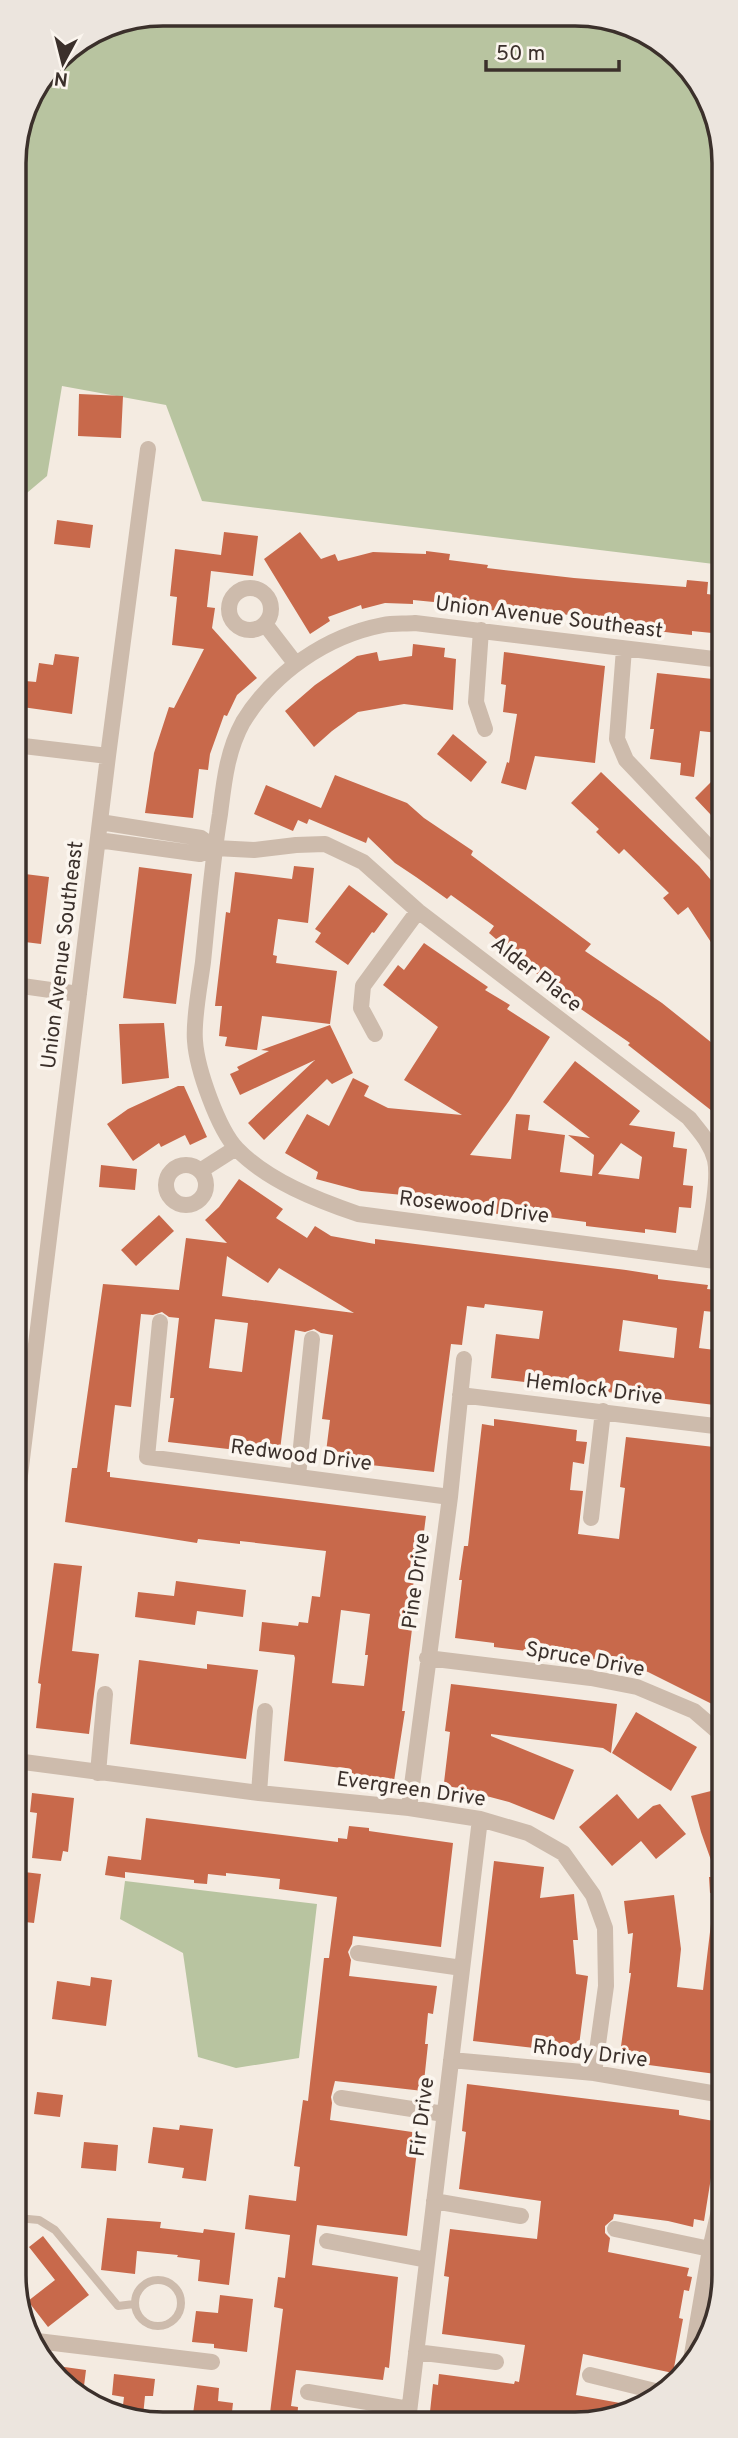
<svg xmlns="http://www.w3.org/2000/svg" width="738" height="2438" font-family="Overpass,sans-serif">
<rect width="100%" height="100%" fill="#f4ebe1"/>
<path fill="#b8c4a0" d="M163,14L604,17L681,58L721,135L722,565L202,501L166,405L62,386L47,476L15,503L14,154L26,106L58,57L107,25Z
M125,1881L317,1904L299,2058L236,2068L198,2057L183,1953L120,1919Z"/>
<path fill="#c8694b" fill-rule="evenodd" d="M79,394L123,396L121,438L78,436Z
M57,520L93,525L90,548L54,544Z
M224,532L258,536L253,576L211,571L207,607L215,608L212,628L257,678L237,695L227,716L224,715L210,754L208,770L199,769L193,818L145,813L154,753L169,707L174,708L204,649L172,645L177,597L170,596L175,549L221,555Z
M300,532L321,559L335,554L338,561L373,552L426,554V551L450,554L449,560L488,565L487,568L574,578L686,587L687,580L708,582L707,594L722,596V634L692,631V635L673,633L650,630V627L602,621V624L569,620V615L522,609L521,613L490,610V606L444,600V603L413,600V604L385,603L362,609L361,605L328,617L330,621L310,634L264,559Z
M413,644L445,648L444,657L456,659L453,710L404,704L358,712L332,731L314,747L285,711L315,685L357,656L377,652L379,661L412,656Z
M504,652L605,666L595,763L535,756L526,790L501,783L507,762L509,763L517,714L503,712L506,685L501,684Z
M55,654L79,657L72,714L15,706V680L36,682L39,663L53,665Z
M657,673L722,680L718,733L700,731L694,777L680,775L681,763L650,759L654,729H650Z
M453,734L487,762L471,782L437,754Z
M722,771V804L711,815L695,798Z
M601,772L699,866L722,893V959L688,907L678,915L663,898L669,893L624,849L619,854L596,832L599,829L571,803Z
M335,775L407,803L424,818L473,851L471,855L591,944L585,951L662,1003L722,1051V1098L712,1111L628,1045L630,1043L565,998L489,933L494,926L451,895L447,899L416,877L395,863L368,837L366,843L309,819L307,824L298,820L293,831L254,814L266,785L321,808Z
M294,866L314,868L308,923L278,919L273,955L277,956L276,963L337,971L330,1024L262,1016L257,1050L225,1046L227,1037L219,1036L222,1006H215L226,912L230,913L235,872L292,879Z
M139,867L192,874L176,1004L123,998Z
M25,874L49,877L41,944L17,941Z
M349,885L388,914L374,933L372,932L348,965L315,942L321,933L315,929Z
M424,943L488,987L485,990L510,1005L507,1009L550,1037L509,1101L470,1155L511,1159L516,1114L530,1115L528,1130L565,1135L560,1172L592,1176L594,1155L568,1135L590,1138L543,1102L575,1061L640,1111L629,1125L675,1132L673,1147L687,1149L683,1185L693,1186L691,1208L679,1207L676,1233L645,1229V1233L586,1226V1222L534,1215L533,1219L403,1200V1195L361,1191L316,1179L318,1172L285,1153L307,1114L329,1126L353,1078L369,1086L364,1096L388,1108L462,1115L404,1080L438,1027L383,985L398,965L404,970ZM621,1143L642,1157L639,1179L598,1174Z
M164,1023L169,1078L122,1084L119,1024Z
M330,1025L353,1073L332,1084L327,1079L264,1140L248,1123L315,1060L240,1095L230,1074L239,1070L237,1067L269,1051L261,1050Z
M178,1086H184L207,1137L190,1145L185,1135L161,1147L159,1143L133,1161L107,1124L128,1109Z
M101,1165L137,1169L135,1190L99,1187Z
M239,1179L283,1209L276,1218L307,1238L315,1226L331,1236L375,1244V1239L626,1270L658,1275V1279L708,1285L707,1289L717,1290L714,1312L704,1311L699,1348L723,1351V1406L491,1378L496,1334L539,1339L543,1311L485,1304L484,1308L467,1306L462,1345L451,1344L434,1472L325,1460L330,1420L322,1419L333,1335L321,1333L314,1329L305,1332L295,1330L280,1450L264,1448L263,1453L168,1442L174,1398H170L179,1318L169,1317L162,1312L153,1315L141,1314L131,1407L115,1405L107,1472H110V1477L426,1516L420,1563H416L408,1628L412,1629L402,1711H405L394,1781L349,1776L350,1769L284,1761L295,1658L294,1655L259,1651L262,1622L298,1626L299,1622L308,1623L312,1596L320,1597L326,1551L240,1541V1544L198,1539L197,1543L65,1522L72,1468H77L103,1284L179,1290L186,1238L227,1243L205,1220L219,1207ZM227,1256L268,1283L279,1268L354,1313L222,1296ZM215,1319L248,1323L242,1372L209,1368ZM623,1320L677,1328L674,1358L619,1351ZM341,1610L370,1614L365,1655H368L364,1686L332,1683Z
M159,1215L174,1231L136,1266L121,1250Z
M494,1419L577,1430L576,1441L587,1442L584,1464L573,1462L570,1490L583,1491L578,1534L619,1539L625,1488L620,1487L626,1437L723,1448V1597L719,1631L723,1633V1684L714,1705L648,1672L616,1662L494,1647V1643L455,1638L462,1580H459L464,1546H468L482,1424L494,1426Z
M54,1563L82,1566L72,1651L99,1654L89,1734L36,1728L41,1684L38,1683Z
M176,1581L246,1590L243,1617L197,1611L195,1625L135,1617L138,1592L174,1596Z
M139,1660L207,1669V1664L258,1670L246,1759L130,1744Z
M451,1684L617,1704L611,1753L603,1748L491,1734V1736L574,1770L554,1820L509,1802L475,1793V1795L443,1791L450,1732L445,1731Z
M636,1712L697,1747L671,1791L612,1753Z
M723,1788V1892L710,1893L709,1877H717L701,1832L691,1796Z
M32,1793L74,1798L68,1852L63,1851L61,1861L32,1858L37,1813L30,1812Z
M617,1794L638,1819L653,1806L660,1804L686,1834L656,1859L641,1841L612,1866L579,1827Z
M146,1818L338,1842V1838L347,1839L349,1826L369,1828V1831L453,1843L441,1947L353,1936L352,1944L348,1952L351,1960L349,1976L437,1986L433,2014L428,2013L425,2044H428L423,2091L335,2081L331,2097L332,2103L330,2120L419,2133L407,2236L317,2225L312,2265L398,2277L389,2368L385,2367L383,2380L296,2370L291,2406L298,2407L297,2421H269L283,2309L274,2307L278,2277L285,2278L290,2235L245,2229L249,2195L296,2201L300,2167L294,2166L303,2100L308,2101L324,1958H329L337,1897L279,1889L280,1879L226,1873V1876L208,1874L207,1884L194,1883V1880L125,1872V1878L105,1875L108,1856L141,1860Z
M494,1861L544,1867L540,1898L574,1894L578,1940H573L576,1974L588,1976L578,2053L473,2041Z
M16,1871L41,1874L34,1923L16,1921Z
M674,1895L681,1949L677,1987L703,1990L714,1899H723V2075L619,2061L631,1973H629L633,1933L628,1934L624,1901Z
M91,1977L112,1980L106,2026L52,2019L57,1981L90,1986Z
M467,2084L679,2110V2115L720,2122L704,2221L694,2219L693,2227L668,2221L614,2214L613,2219L605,2226V2233L610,2238L608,2252L689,2268L687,2276L692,2277L689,2291L684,2290L679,2318L683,2319L673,2373L583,2354L576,2395L631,2405L603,2421H429L433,2384L438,2385L439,2374L514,2384L515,2381L519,2382L525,2345L442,2334L449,2277L444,2276L450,2229L537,2239L541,2201L459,2189L466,2132L462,2131Z
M37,2092L63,2095L60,2117L34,2114Z
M180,2125L213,2129L206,2181L182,2178L184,2168L148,2163L153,2127L179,2130Z
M84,2142L118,2145L116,2171L81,2168Z
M107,2218L161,2222L160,2228L203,2233L204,2229L235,2233L229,2285L198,2281L200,2260L177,2257L178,2255L137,2251L135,2274L101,2270Z
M43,2236L89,2295L48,2327L28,2301L55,2280L29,2247Z
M220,2295L253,2299L247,2352L214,2348V2344L192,2342L196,2311L218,2313Z
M50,2365L86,2370L83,2394L57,2380Z
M114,2374L155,2379L153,2396H145L143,2416L122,2413L124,2397L112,2395Z
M197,2385L219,2388L218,2401L233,2403L231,2421H192Z"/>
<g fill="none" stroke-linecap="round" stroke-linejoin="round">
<path stroke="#cdbbac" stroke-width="8" d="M17,2218L39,2220L55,2230L118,2306L134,2304
M135 2303a23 23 0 1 1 46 0a23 23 0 1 1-46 0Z"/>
<path stroke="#cdbbac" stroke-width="16" d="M229 609a21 21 0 1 1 42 0a21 21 0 1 1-42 0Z
M265,624L295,663
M481,630L476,702L485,729
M624,649L617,739L626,760L722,861
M722,660L415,623C405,624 393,623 383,625C326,636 273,673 243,722C227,751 224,782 220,814C212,863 208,913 203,962C200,985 193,1019 195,1041C197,1069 218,1129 237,1149C268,1181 317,1200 358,1214L723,1262
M15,745L108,756
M98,840L200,854L215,848L201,838L100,822
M215,848L254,850L296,845L325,844L363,862L418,911L689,1118C699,1131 711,1143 715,1160C720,1183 708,1234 704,1259
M15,985L79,994
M375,1034L361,1008L363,986L418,911
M166 1185a20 20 0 1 1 40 0a20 20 0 1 1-40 0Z
M200,1171L236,1148
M160,1322L147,1457L450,1497
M460,1395L723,1427
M298,1476L312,1339
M16,1508L108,756L148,449
M591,1518L603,1411
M427,1658L591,1678L637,1687L694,1711L723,1736
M16,1761L259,1793L409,1808L480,1819L528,1833L563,1853L593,1895L605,1928L606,1986L594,2073
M98,1773L105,1694
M259,1793L265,1711
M409,1808L450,1497L464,1359
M358,1953L462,1968
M451,2060L594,2073L723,2095
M341,2098L444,2114
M434,2201L521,2216
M615,2229L710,2249
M327,2241L427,2260
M37,2341L212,2362
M416,2352L496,2362
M690,2366L710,2249L724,2189
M590,2375L655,2391
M308,2392L409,2409
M408,2421L480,1819"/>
</g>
<g text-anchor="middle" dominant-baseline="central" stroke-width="7" stroke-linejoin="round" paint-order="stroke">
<g font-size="21" fill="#3b302b" stroke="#fbf5ee">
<text transform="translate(549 618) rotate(7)">Union Avenue Southeast</text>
<text transform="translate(63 955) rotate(-83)">Union Avenue Southeast</text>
<text transform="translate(536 975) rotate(38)">Alder Place</text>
<text transform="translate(474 1208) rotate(7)">Rosewood Drive</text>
<text transform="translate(594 1390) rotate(7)">Hemlock Drive</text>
<text transform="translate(301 1456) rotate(7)">Redwood Drive</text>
<text transform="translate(417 1581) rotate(-82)">Pine Drive</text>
<text transform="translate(585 1660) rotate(10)">Spruce Drive</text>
<text transform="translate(411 1790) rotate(8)">Evergreen Drive</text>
<text transform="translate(590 2054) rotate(7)">Rhody Drive</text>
<text transform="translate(423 2117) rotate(-83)">Fir Drive</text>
</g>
</g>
<path d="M0 0H738V2438H0ZM163 26H575A137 137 0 0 1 712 163V2275A137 137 0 0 1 575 2412H163A137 137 0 0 1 26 2275V163A137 137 0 0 1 163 26Z" fill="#ece5de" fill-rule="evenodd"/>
<path fill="none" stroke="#3b302b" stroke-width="3.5" d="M163 26H575A137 137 0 0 1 712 163V2275A137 137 0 0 1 575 2412H163A137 137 0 0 1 26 2275V163A137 137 0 0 1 163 26Z"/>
<g transform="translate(63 63) rotate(187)" stroke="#fbf5ee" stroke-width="5" paint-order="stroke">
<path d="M0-5L12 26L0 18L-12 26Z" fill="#3b302b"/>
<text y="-10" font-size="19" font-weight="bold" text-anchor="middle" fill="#3b302b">N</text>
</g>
<path d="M486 60v10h133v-10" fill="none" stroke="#3b302b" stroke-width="3.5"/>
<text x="496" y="60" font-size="21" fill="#3b302b" stroke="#fbf5ee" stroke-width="5" paint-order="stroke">50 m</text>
</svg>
